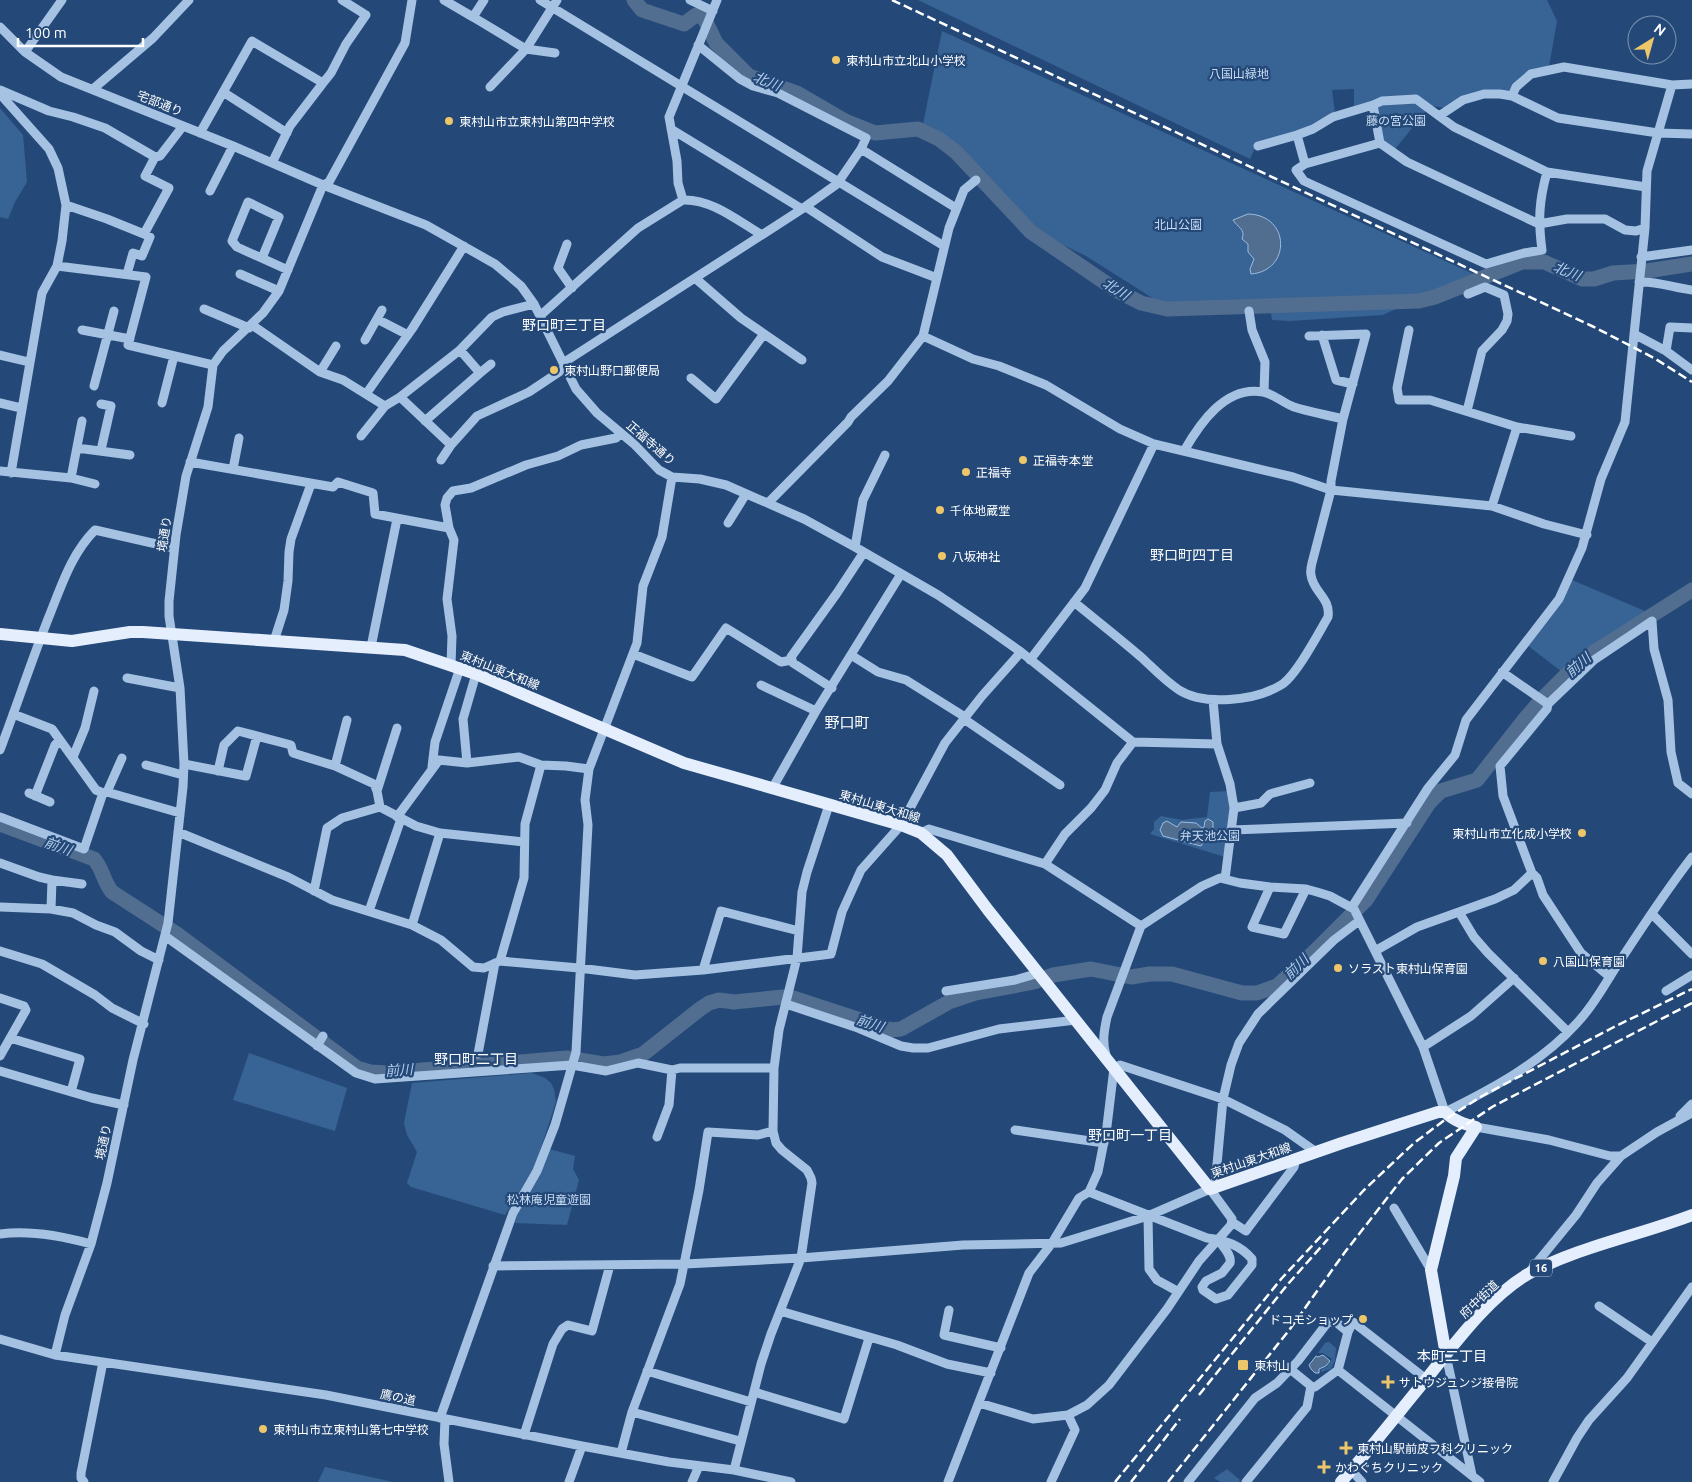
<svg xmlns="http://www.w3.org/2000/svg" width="1692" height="1482" font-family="Ubuntu,'Noto Sans JP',sans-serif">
<rect width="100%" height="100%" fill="#244978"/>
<path fill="#386395" d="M918,0H1547L1557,21L1549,67L1509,93L1484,92L1445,108L1382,98L1354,106V89L1332,90L1335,113L1296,132L1257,144L1250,159Z
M942,31L1478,276L1419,298L1383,315L1290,321L1272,320L1269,300L1164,302L1154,299L1086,256L1045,236L947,136L923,124Z
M1415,102L1426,111L1395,149L1383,139L1377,110L1380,106Z
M0,108L23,135L27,182L15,202L8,219L0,217Z
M1572,580L1652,614L1594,652L1566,675L1527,645Z
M1228,791L1230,811L1225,857L1150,834L1154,829V822L1161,816L1182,820L1207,817L1210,792Z
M249,1053L347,1088L335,1131L233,1100Z
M532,1073L545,1078L551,1083L554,1089L556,1102L533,1172L505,1215L411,1187L407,1183L417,1152L407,1135L404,1123L412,1083Z
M549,1149L575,1156L573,1169L579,1180L567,1225L515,1223L520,1207Z
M1329,1342L1336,1348L1335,1360L1331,1369L1321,1372V1369L1327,1367L1332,1359L1323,1353H1318L1325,1343Z
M325,1467L393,1482H318Z
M1227,1469L1240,1480L1239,1482H1220L1214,1478Z"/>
<path fill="#516d8f" stroke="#9abde4" d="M1248,214C1291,215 1291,271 1251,274L1250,269L1254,259L1248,252V244L1242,239C1246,229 1237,227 1233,220Z
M1208,819L1213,822V830L1201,846L1163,836L1160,830L1163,823L1167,821L1177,827L1181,822L1196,823L1202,828L1204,827L1205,821Z
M1323,1355L1330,1361L1326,1366L1319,1369V1373H1315L1311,1369L1309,1365L1316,1356L1318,1357Z"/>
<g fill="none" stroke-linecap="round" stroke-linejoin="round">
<path stroke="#516d8f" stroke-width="15" d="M634,0L642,10L684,24L696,15L704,18L716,43L749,76L797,93L845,121L875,133L918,129L939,139L956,152L1031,232L1116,290L1141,303L1167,309L1419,301L1435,297L1522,262H1544L1582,279H1594L1613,273L1647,271L1692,264
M0,824L94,859C103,869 103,881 112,892L177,934L357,1068L370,1072L387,1073L567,1058L604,1064L620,1062L643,1054L700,1009L709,1003L719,1000L734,1002L783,997L793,998L891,1030L901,1029L949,1002L976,993L1034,982L1053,975L1091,969L1131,977L1150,974H1172L1242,993H1257L1277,986L1314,952L1366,900L1429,803L1441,791L1477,780L1524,720L1544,697L1566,675L1594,652L1692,590"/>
<path stroke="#a6c2e3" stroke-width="9" d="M444,0L473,17
M484,0L473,17L526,49L555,53
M540,0L944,246
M690,0L713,11
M0,27L25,52L61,77L233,146L323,185L426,225L495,264L521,286L534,304L576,389L597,413L634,444L659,470L672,477L700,479L726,485L804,519L855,547L938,595L987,628L1021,652L1133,742L1217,744
M25,52L62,0
M323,83L331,73L346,44L366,15L342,0
M490,87L526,49L557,0
M93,89L153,38L189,0
M0,90L49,111L73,117L105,128L155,157
M223,92L287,133
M0,94L49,149L58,168L66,205L62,241L57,266L42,293L11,473
M1512,96L1516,87L1531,74L1564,67L1672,85L1692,84
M1439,116L1463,100L1484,94H1500L1512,96L1558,118L1658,133L1692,134
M671,129L802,209
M200,133L252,41L323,83L290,126L272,163
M1297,135L1305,164
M1380,143L1305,164L1296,170L1304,181L1486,264L1524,253L1542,250C1538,220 1539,201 1547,172
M1258,146L1297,135L1313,129L1333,117L1373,105
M861,149L956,208
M323,185L329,182L405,43L412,0
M210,191L233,146
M683,200L678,183L677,161L669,117L717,0
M66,205L107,219L144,234L169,188L145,176L155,157L160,156L183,126
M806,207L882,257L937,278
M1645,228L1636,231L1625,230L1605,219H1567L1539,224L1407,162L1380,143L1373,105L1382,101L1416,99L1454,127L1547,172L1646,187
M567,244L558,268L572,288
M1641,257L1692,250
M262,258L279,217L248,202L232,241L237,247L288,270
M57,266L146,277L128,345L213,365
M127,274L133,253L142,256L150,237L144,234
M240,274L279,291
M695,278L741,318L802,360
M1639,282C1657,281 1674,288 1692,290
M204,309L249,328
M1249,311L1252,330L1265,362L1264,392
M541,315L638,228L683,200C712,199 738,221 762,235
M377,319L408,335
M252,325L320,372L343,380L385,406
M82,330L130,339
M1409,330L1397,388L1399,400H1430L1517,427L1492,506
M1634,334L1666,351L1692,370
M1322,335L1336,380L1353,384
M923,336L973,359L999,366L1046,385L1120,429L1154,444L1293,477L1331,490L1492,506L1544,524L1587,535
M1309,336L1366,334L1343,419
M365,340L382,310
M460,350L492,317L503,312L534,304
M1666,351L1670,327L1692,328
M0,355L29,362
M563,363L802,209L837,184L861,149L866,138L778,93L753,86L740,79L698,45
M320,372L336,346
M480,373L491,364
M691,378L716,399L764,334
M94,386L114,311
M366,394L412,329L464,246
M0,403L21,408
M162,403L174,356
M1467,411L1482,351L1502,330L1507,321L1508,314L1504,295L1485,287L1468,294
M425,421L480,373L460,350L400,397L451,445L441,460
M1517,427L1571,436
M361,436L385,406L400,397
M451,445L477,416L529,392L565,368
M77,448L130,455
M101,450L111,406L101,404
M190,462L333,487L338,482L373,493L375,514L449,528
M233,469L239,438
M0,471L71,478L95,484
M71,478L82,421
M768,503L848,422L851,417L888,381L923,336L949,228L964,190L976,180
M728,523L746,494
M855,547L863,500L885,455
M1074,602C1096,620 1119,638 1141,657C1153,668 1165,681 1179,690C1204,706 1255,701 1281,685C1296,676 1318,634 1328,617C1331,598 1313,592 1311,575C1310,571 1311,567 1312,563L1331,490V481L1343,419C1327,415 1310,412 1294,407C1283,403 1274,394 1263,392C1226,385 1200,423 1184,451
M274,641L284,610L288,581L289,552L291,539L311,484
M371,647L397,519
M633,654L692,677L726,628L781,662L792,660
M851,655L878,672L906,680L965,717
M1030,660L1085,588L1154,444
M451,665L452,636L447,599L454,540L449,528L445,505L447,498L453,491L471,488L526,465L558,456L581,445L616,438L621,433
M1502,672L1548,704
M127,678L180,688
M761,685L816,711
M832,688L793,663L791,657L837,593L864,552
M1213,700L1217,744L1230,784L1234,808L1225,879
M13,714L52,729L96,790L103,793L107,792L180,813
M964,719L1060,785
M0,750C17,705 32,659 50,614C62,584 72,553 95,530L174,548
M73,757L85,728L94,691
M467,763L463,719L476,674
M184,764L246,776L257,736
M146,765L183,775
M335,766L347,720
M432,767L435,742L460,668
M218,771L224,745L238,731L291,745L293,753L335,766L374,784L377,791L380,807
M772,789L816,711L901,574
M377,791L397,728
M107,792L122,758
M29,793L50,802
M35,796L55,745L60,740
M1234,808L1261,803L1270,794L1310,783
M0,817L84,849L103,793
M397,817L439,760L467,763L519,757L541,765L566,766L589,769
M1232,830L1407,823
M178,832L288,877L332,900L412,925L441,940L473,967L484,968L500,961L579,968L635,975L703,970L831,954L842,912L861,870L901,825L945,743L982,696L1021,652
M921,833L929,829L1045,864L1141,926
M0,863L39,877L52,880L51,909
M1045,864L1065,834L1091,808L1105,790L1117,763L1133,742
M52,880L82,884
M1270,887L1252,927L1284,934L1306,889
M314,891L327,828L342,818L380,807L416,826L440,833L524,842
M0,907L51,909L73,913L96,925L115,932L141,951L159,960
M1352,907L1428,788L1455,755L1466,720L1559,599L1582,548L1601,479L1625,422L1645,228L1647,171L1672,85
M369,911L401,819
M1459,912L1474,937L1488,953L1568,1032
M1652,914L1692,954
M412,925L440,833
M165,936L356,1073L375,1079L572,1065L606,1071L638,1063L672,1070L680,1068H774
M0,951L42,964L95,995L112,1008L144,1024
M1375,951L1417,927L1495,899L1514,890L1532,873
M500,961L524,878L525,824L541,765
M703,970L721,911L799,931
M1610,977L1581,953L1543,895L1537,878L1532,873L1527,860L1503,796L1500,766L1547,709L1548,704L1594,660L1652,621L1654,649L1668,700L1671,752L1678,783L1692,794
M946,991L1015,980L1039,973
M1666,991L1692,975
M0,998L24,1006L26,1010L0,1056
M786,1004L858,1028L901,1046L913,1048H928L999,1029L1076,1020
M10,1038L80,1059L71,1092
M317,1046L323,1036
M1423,1047L1471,1016L1514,978
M478,1054L495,963
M1106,1055C1102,1042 1104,1031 1107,1017L1141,926L1202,886L1220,878L1240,883L1270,887L1306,889L1317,892L1330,896L1354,909L1423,1047L1445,1112C1492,1089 1542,1062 1577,1023C1593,1006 1602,989 1614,970C1639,932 1664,893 1692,857
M0,1071L92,1098L124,1105
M1680,1116L1692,1104
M1476,1127L1549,1140L1610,1156H1621L1657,1132L1692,1113
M1015,1130L1104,1143
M657,1137L669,1105L672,1070
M1215,1186L1223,1099L1231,1065L1239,1043L1258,1014L1334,940L1359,921
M1089,1192L1207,1238C1225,1240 1240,1245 1252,1259V1265L1228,1295L1216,1299L1203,1290L1202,1287L1206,1281L1222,1273L1230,1263C1232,1254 1222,1247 1218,1239
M1394,1208L1431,1270
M1148,1216L1149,1269L1157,1280L1177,1291
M1232,1222L1246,1231L1248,1228L1294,1167L1296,1159
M0,1234C30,1230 62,1236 91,1244
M493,1266L685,1264L801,1258L963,1245L1061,1243L1148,1216L1210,1189L1232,1219L1231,1225L1199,1261L1167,1309L1109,1385L1087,1405L1068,1415L1033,1419L979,1403
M1530,1271L1576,1215L1597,1183L1621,1156
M1599,1306L1652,1342
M949,1310L944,1335L1001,1348
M780,1311L897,1345L947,1364L991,1373
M0,1339L55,1355L326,1395L582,1446L669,1462L734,1470L791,1482
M55,1355L65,1315L91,1244L107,1183L133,1060L168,923L183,787L184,764L180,688L169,616V601L176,535L186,476L208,407L213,365L223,351L263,313L279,291L323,185
M1446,1355L1472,1475
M1290,1369L1311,1386L1315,1387L1338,1370L1348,1332L1353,1322L1426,1379
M1338,1370L1480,1482
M647,1371L751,1402
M754,1392L844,1419L869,1338
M632,1412L740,1441
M440,1418L513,1213L537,1171L555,1125L576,1052L588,825L585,800L589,769L637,643L643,586L662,537L672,477
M445,1419L444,1444L449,1482
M524,1435L553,1344L562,1329L568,1325L592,1331L610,1265
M621,1453L632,1412L680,1284L699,1190L708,1132L758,1135L773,1131
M734,1470L761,1364L771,1334L801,1258L812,1183L811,1178L807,1170L782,1150L776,1143L773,1131L774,1068L779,1030L797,958L802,892L807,872L829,805
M1351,1470L1362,1482
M84,1482L81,1478V1473L103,1362
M569,1482L582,1446
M692,1482L699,1466
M948,1482L1029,1273L1052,1243L1079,1198L1089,1192L1098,1172L1107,1126L1114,1068L1120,1065L1223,1099L1285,1130L1316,1152
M1051,1482L1075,1430L1068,1415
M1188,1482L1255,1398L1277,1383L1298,1361L1328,1322H1336L1348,1332
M1246,1482L1307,1407L1311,1386
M1553,1482L1577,1438L1589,1420L1627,1378L1692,1287"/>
<path stroke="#e5eefc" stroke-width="12" d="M0,634L72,641L130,632H143L405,650L476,674L684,763L901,825L921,833L947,855L988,910L1210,1189L1342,1143L1438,1112H1445C1454,1121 1464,1124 1476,1127L1456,1158L1454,1176L1431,1270L1446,1355
M1341,1482C1371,1448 1399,1412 1428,1377C1456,1342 1489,1297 1528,1274C1580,1246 1637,1236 1692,1215"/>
<path stroke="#fff" stroke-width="2.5" stroke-dasharray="9 4" stroke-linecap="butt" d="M892,0L1594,327L1654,358L1692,382
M1199,1395L1288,1284L1328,1239
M1115,1482L1282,1278L1364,1190L1414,1143L1446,1119L1482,1096L1612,1028L1692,989
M1131,1482L1180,1419
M1168,1482L1290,1329L1345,1252L1402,1179L1439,1143L1492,1107L1692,1003"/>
</g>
<g fill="#edc66a" stroke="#244978" stroke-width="2">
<circle cx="836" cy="60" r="5"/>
<circle cx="449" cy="121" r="5"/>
<circle cx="554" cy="370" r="5"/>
<circle cx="1023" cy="460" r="5"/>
<circle cx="966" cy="472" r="5"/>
<circle cx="940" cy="510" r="5"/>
<circle cx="942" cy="556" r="5"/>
<circle cx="1582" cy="833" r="5"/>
<circle cx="1543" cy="961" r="5"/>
<circle cx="1338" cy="968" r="5"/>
<circle cx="1363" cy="1319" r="5"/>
<rect x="1237" y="1359" width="12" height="12" rx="2.5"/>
<path d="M1385.5 1374.5h5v5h5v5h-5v5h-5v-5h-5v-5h5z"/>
<circle cx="263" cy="1429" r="5"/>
<path d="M1343.5 1440.5h5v5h5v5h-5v5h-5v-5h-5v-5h5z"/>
<path d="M1321.5 1459.5h5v5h5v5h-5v5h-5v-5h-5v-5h5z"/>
</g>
<g text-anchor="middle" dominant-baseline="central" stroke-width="4.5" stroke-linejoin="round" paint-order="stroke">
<rect fill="#244978" stroke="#bdc8d6" stroke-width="1" x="1530" y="1259.5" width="22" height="17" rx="4"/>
<g font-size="11" font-weight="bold" fill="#fff">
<text x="1541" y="1268">16</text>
</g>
<g font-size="12" fill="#fff" stroke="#244978" text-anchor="start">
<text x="846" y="60">東村山市立北山小学校</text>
<text x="459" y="121">東村山市立東村山第四中学校</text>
<text x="564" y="370">東村山野口郵便局</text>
<text x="1033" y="460">正福寺本堂</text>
<text x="976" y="472">正福寺</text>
<text x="950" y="510">千体地蔵堂</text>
<text x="952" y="556">八坂神社</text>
<text x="1572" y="833" text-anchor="end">東村山市立化成小学校</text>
<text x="1553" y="961">八国山保育園</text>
<text x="1348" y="968">ソラスト東村山保育園</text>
<text x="1353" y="1319" text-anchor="end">ドコモショップ</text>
<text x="1254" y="1365">東村山</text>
<text x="1399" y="1382">サトウジュンジ接骨院</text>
<text x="273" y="1429">東村山市立東村山第七中学校</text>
<text x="1357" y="1448">東村山駅前皮フ科クリニック</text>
<text x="1335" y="1467">かわぐちクリニック</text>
</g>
<g font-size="12" fill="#c8dcf3" stroke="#244978">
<text x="1239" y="73">八国山緑地</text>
<text x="1396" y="120">藤の宮公園</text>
<text x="1178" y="224">北山公園</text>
<text x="1210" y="835">弁天池公園</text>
<text x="549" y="1199">松林庵児童遊園</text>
</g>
<g font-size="12" fill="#fff" stroke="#244978">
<text transform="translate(160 103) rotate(22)">宅部通り</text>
<text transform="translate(651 443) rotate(41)">正福寺通り</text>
<text transform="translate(164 534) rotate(-81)">境通り</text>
<text transform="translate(500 670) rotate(22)">東村山東大和線</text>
<text transform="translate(880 806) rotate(17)">東村山東大和線</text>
<text transform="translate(103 1142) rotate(-78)">境通り</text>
<text transform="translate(1251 1160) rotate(-19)">東村山東大和線</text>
<text transform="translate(1479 1299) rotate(-44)">府中街道</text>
<text transform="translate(398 1397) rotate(12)">鷹の道</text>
</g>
<g font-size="14" font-style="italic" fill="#b0cceb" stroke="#244978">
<text transform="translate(767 81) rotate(22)">北川</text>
<text transform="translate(1567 271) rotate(22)">北川</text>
<text transform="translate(1116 289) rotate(31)">北川</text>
<text transform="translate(1578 665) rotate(-41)">前川</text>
<text transform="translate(58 846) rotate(20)">前川</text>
<text transform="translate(1296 967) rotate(-44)">前川</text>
<text transform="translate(870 1023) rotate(18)">前川</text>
<text transform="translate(399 1070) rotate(-4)">前川</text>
</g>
<g font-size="14" fill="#fff" stroke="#244978">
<text x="564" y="325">野口町三丁目</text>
<text x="1192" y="555">野口町四丁目</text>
<text x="476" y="1059">野口町二丁目</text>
<text x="1130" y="1135">野口町一丁目</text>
<text x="1452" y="1356">本町二丁目</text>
</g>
<g font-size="15" fill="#fff" stroke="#244978">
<text x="847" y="722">野口町</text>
</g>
</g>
<g transform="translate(1652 40) rotate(37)"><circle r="24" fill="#244978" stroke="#7c92ae"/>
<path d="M0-4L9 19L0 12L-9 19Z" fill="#edc66a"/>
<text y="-8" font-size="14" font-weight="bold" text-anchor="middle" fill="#ffffff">N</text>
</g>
<path d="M18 38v8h125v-8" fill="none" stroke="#ffffff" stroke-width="2.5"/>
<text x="25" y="38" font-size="15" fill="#ffffff" stroke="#244978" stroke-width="4" paint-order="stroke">100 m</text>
</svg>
